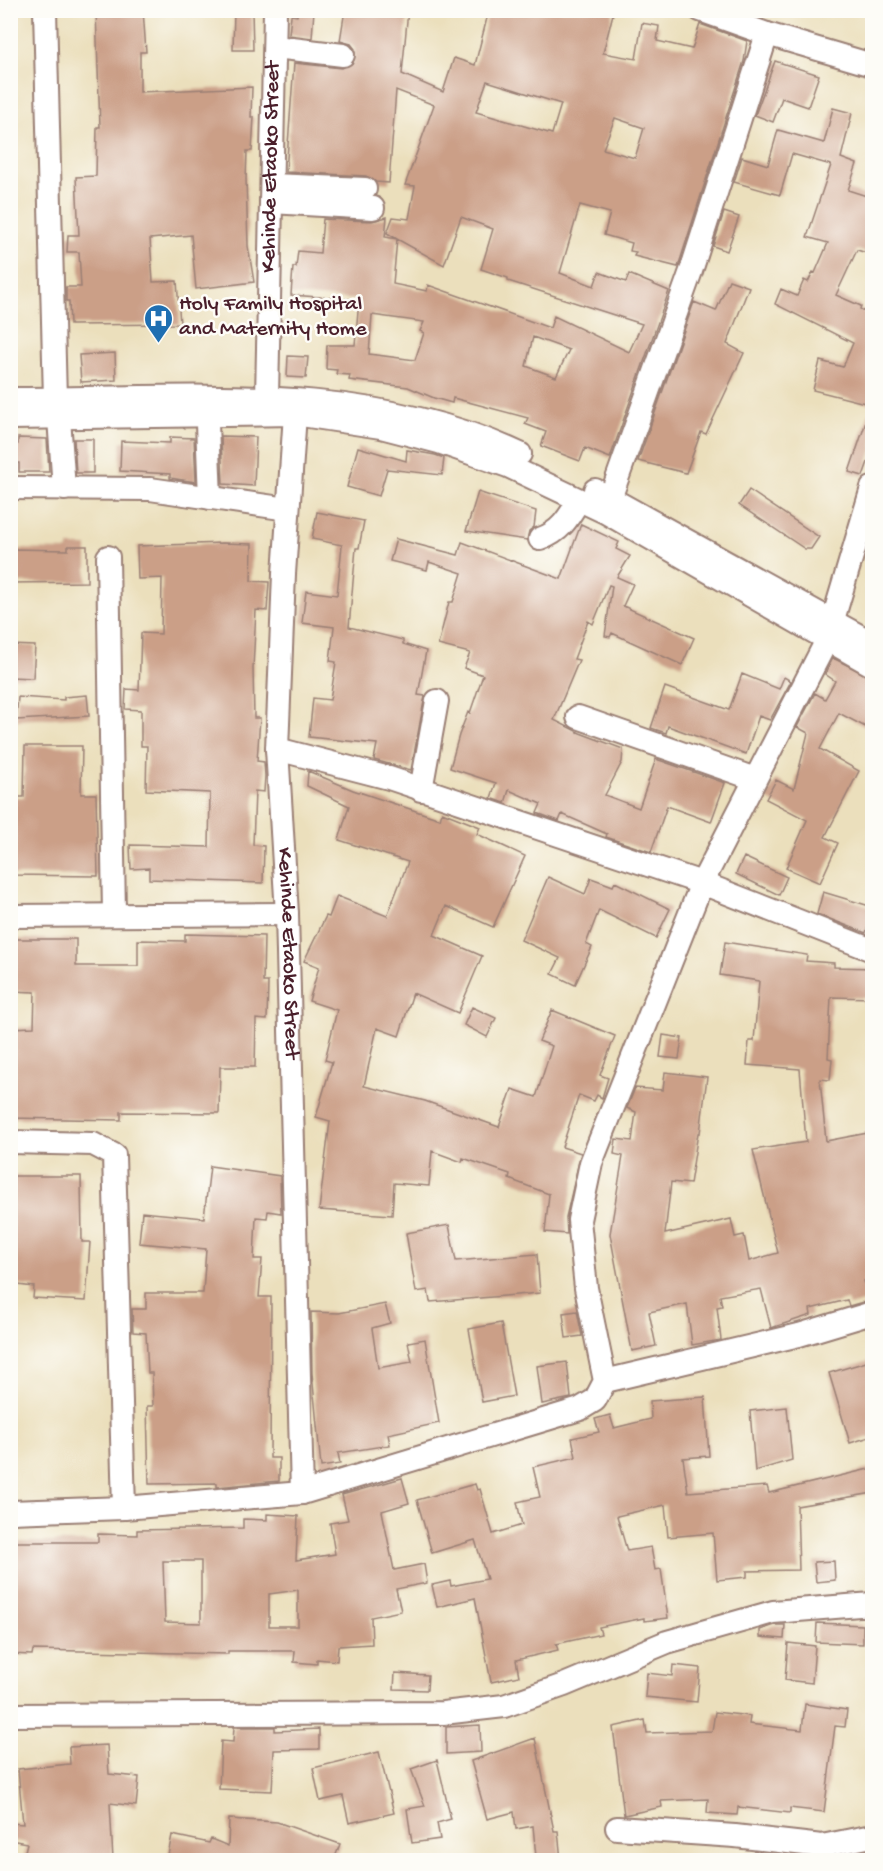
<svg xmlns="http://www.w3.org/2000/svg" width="883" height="1871" font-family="'Gochi Hand',sans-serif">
<rect width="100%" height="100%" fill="#fdfcf7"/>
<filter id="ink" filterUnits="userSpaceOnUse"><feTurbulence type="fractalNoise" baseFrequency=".0167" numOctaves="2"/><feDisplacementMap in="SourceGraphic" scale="12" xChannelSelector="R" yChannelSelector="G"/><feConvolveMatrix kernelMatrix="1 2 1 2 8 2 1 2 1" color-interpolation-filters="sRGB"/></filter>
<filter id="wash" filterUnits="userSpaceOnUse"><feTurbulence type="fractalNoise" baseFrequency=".008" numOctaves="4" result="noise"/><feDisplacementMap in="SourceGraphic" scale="24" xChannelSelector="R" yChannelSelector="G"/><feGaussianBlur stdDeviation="1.35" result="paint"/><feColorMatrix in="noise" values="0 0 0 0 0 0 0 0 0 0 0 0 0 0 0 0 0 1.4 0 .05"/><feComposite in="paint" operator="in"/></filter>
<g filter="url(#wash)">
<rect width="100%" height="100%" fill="#ebdfbc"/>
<g id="blocks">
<path fill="#cb9f87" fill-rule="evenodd" d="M96,10H143L146,52H140V92L252,87L251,117H254L252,151H247L246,179L248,246L254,282L196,289L191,235L150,239L153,282L177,281L180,324L70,325L69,301H66V287H81L79,252H67L68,235H79L76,177L96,176L97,127H100Z
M234,10H252L253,50H233Z
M298,10H314L312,38L289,35L291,15L297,16Z
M345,10H408L402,74L443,92L454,58L475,65L489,10H614L603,53L636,59L642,23L659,26L657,41L692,49L700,24L747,41L744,61L678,267L634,256L636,252L630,251L632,243L604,235L610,213L580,205L560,273L594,286L599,272L626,282L629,274L669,291L610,458L585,448L580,461L541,446L546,432L525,424L528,418L453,398L452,403L434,398L408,387L349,380L350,375L336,374L337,370L326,369L327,345H355L359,300L291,295L293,267H296L298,251L320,253L323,219L372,221L387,217L385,237L397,239L387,233L393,217L409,219L415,186L405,185L434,105L396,90L389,183L376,182L366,176L286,172L294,63L341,68L353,63L355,49L351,44L340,41ZM487,81L561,104L552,134L476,112ZM615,118L644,128L635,158L603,149ZM461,217L493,229L481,269L508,278V281L642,324L629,352L554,316L550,328L428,285L427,291L393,284L397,239L444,265ZM372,315L424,322L420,331L424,333L415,360L369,354ZM533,337L569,350L556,377L526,366Z
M775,61L819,75L808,107L782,98L773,122L755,115Z
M833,108L852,113L841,158L857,164L848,190L873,198V255L857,250L836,295L861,306L860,309L873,316L865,332L873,336V405L813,390L820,361L843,367L853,343L775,304L781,289L797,296L804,280L808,282L813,272L815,273L828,243L807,237L831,165L792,154L780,195L734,182L742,157L768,165L778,130L824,143Z
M724,212L739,217L727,251L713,246Z
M729,280L749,287L727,344L744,353L706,434L701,432L686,473L638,461L694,302L716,311Z
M115,353L116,380L81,382L79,355Z
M288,356L308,357L306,378L287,377Z
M870,410L873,411V448L863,476L849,472Z
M221,436L256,437L254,486L223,484Z
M170,437L194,438L196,482L170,478V474L120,471L121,441L170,443Z
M18,438L47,439L49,472H19V463H10V444H18Z
M74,439H93V473H76Z
M358,447L406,461L407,450L435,455L444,458L442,475L387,469L379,496L347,487Z
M749,490L819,537L811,549H805L739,505Z
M478,492L536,511L534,527L529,531L527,540L466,531Z
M317,512L364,521L359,548H356L349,627L403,640V644L426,651L418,695L425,696L411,770L374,760L377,744L309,737L313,698L330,700L336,662L330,661L334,627L302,623L306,591L337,595L342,545L312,539Z
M581,524L619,542L616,549L630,556L617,577L633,584L623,606L694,638L682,665L612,633L610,637L605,636L612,586L609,585L593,624L588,621L574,659L579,660L554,720L580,733L623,749L622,762L605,795L639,808L656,759L725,783L711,822L667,806L651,852L606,837L607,834L562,814L559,821L537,813L541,804L509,790L505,803L491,798L496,783L450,768L459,735L468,712L470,713L483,675L464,668L470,653L438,645L449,602H453L462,573L429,562L427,570L390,561L396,539L458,555L462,542L561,579Z
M223,543L252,544L251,581L269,582L267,611L256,610L253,668L254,718H260L257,761L264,762L265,776L264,792L255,791L253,845L264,846L263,883L149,879V868L131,869L130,845L209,847L210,793L146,790L147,746H141V710L125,709L126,689L139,690L141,633L161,634L162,578L138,579L137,546Z
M68,546H87V582L10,583V549L68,550Z
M10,645L35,646L33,678L10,677Z
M833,658L873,678V731L839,713L820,749L859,771L825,837L838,843L820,883L786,868L807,820L766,799L776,780L794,789L808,733L797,727L815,693L825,699L835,681L825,674Z
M742,674L779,689L784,677L791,681L770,720L759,716L746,754L668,726L666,733L651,728L665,687L729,710Z
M87,695L89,716L16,720L18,697L64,700V697Z
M25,746H82L81,794H96L98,876L10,875L12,797H24Z
M308,771L353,790L440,819L442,812L480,827L477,834L525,856L493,927L446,906L434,935L482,956L458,1013L413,993L399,1036L377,1028L364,1086L425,1101L499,1127L512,1089L536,1097L552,1046L539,1041L552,1010L615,1036L600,1075L608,1078L602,1098L597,1095L594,1101L579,1095L562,1147L581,1153L566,1217L567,1234L545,1232L549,1194L509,1179L510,1174L463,1158L462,1162L432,1151L429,1186L394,1183L392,1215L319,1210L330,1121L316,1117L332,1062L325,1060L337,1010L309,1001L319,967L304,961L326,916L329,917L337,896L387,916L408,862L339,840L349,806L307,786Z
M744,857L787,877L779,895L736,874Z
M548,877L585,894L591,878L613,886L615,882L670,909L656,938L599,910L586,944L592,947L575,985L552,974L560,958L521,940Z
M823,892L873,907L866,933L817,914Z
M185,934L264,936L263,982H268L267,1020L256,1019L255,1067H220L219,1113L121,1112V1120L10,1118V1028L34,1027L35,992L10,991V939H76V966H138V940L185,941Z
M725,942L807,955L806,961L834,963V967L873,968V998L831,997L828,1058L832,1059L830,1080L820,1079L826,1141L873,1132V1274L866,1275L867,1280L864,1281L870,1300L849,1306L847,1300L810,1309L811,1315L771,1328L761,1289L720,1296L722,1306L717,1307L721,1340L692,1345L687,1304L649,1312L656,1346L632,1351L610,1234L623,1156L614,1154L616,1139L632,1141L636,1112L627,1108L635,1088L663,1090L665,1072L707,1077L700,1133H698L690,1184L671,1182L665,1234L731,1219L735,1237L744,1235L749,1261L778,1253L753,1150L806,1142L800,1069L747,1065L749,1041H754L759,981L720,975Z
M472,1007L496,1018L487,1037L464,1025Z
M663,1035L682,1038L679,1059L660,1057Z
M210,1166L280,1176L281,1213L268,1211L267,1218L256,1217L254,1259H262L259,1297H271L270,1458H279V1481L217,1487V1483L149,1484L147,1406H153L152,1373H148L146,1333L133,1332L132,1309H146V1293H203L206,1249L139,1243L142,1212L204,1218Z
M10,1176H81L82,1242H90L86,1301L33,1298L34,1287L10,1284Z
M449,1225L456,1261L537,1254L540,1293L430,1302L428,1290L416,1292L406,1233Z
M385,1304L390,1323L372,1328L378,1368L412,1362L408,1342L425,1339L439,1423L388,1434L390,1445L338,1453L340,1464L321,1467L312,1373L311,1312L339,1313Z
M577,1311L582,1336L566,1338L563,1313Z
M501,1323L514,1396L482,1402L469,1329Z
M873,1360V1436L850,1443L829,1373Z
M567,1362L571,1398L542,1404L537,1366Z
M705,1397L709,1456L683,1458L688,1492L767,1486L769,1493L873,1468V1493L797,1506L799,1570L747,1571V1577L717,1580L713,1533L668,1537L665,1505L617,1516L627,1551L651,1547L655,1570L661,1569L668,1618L644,1621V1618L599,1627L601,1634L556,1644L558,1650L516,1660L519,1676L491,1682L475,1598L437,1607L432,1585L450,1581L451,1586L487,1579L475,1540L432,1553L417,1500L475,1484L477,1490L480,1489L493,1534L522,1525L517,1502L540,1497L533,1467L576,1457L572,1438L599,1432L595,1419L610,1415L614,1428L651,1419L650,1401Z
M787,1407L792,1460L755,1471L750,1411Z
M402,1478L409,1503L382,1511L394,1570L424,1564L427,1583L396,1589L401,1611L371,1617L372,1644L338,1646L337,1661L317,1659V1664L294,1662L295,1651H228V1654L33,1650L32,1655L10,1654V1542H98V1534L137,1535V1530L243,1528V1519L267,1520V1514L298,1516L296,1560L335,1554L330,1523L348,1520L342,1495ZM163,1561H201V1623L165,1622ZM298,1590V1626H269V1594Z
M834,1561L835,1580L816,1582L814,1562Z
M817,1623L863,1625V1644L816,1642Z
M775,1625H785L784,1639L760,1637V1630Z
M788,1643L815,1646L812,1683L785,1680Z
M673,1665L700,1668L697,1702L645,1697L647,1673L672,1676Z
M395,1673L428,1675L427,1690L394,1689Z
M805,1704L847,1710L845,1727L835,1726L824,1812L790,1808V1813L738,1807L737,1815L707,1813L708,1799L661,1801L662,1807L624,1815L613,1727L645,1720L647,1733L712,1731L715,1712L750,1716L749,1724L802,1730Z
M480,1725L481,1752L446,1754V1727Z
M234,1727H275V1731L319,1729V1749L274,1750L272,1791L219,1789L221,1741L233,1742Z
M535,1738L554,1831H558L561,1860H542L543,1856L536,1857L533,1826L516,1829L514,1812L487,1819L471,1761Z
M107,1745L109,1774L139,1777L136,1806L110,1803L113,1860H23L27,1843L10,1840V1823L23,1824L18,1769L70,1764L69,1747Z
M379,1752L394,1813L349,1823L343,1796L320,1801L313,1768Z
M437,1760L451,1819L437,1823L440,1839L412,1843L407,1809L425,1806L411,1769Z
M229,1819L277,1822L340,1844L334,1860H167L172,1835L209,1843L211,1839L228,1846Z"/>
</g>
</g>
<g filter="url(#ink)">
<use href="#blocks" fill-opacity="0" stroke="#9a7f74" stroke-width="1.5"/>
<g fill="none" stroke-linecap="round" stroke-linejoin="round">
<defs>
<g id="minor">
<path d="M45,10L55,399"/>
<path d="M700,10L767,34L872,65"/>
<path d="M275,47L343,55"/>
<path d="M272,185L365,189"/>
<path d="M271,202L373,208"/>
<path id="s1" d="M267,397L275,10"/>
<path d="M10,399C181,399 360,379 520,454"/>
<path d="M206,399L210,498"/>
<path id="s2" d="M295,414L284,574L277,749L287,914L302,1493"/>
<path d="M10,418L295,414L381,427L439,442L508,466L605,512L872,665"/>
<path d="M59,418L64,489"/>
<path d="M10,488L150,489L288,509"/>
<path d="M595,490L872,643"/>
<path d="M606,510L691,271L767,34"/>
<path d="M540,539C561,532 569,517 579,500"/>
<path d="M108,557L114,913"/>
<path d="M578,717L755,779"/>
<path d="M277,749L389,778L702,883L872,950"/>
<path d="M421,790L437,701"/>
<path d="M10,916L287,914"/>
<path d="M10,1142L93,1144L114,1155L124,1508"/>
<path d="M605,1381L799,1335L872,1313"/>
<path d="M10,1512L124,1508L302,1493L580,1409L595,1400L605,1381L586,1288L579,1220L591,1163L702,883L827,640L872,488"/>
<path d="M10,1715L443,1713L504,1706L564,1685L667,1642L773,1612L872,1604"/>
<path d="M617,1828L735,1836L822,1846L872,1836"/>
</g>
</defs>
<use href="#minor" stroke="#9a7f74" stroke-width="26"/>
<use href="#minor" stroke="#fff" stroke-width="22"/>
</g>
</g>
<defs>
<symbol id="hospital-pin" viewBox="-11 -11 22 30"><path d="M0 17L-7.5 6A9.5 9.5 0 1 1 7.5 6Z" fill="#1f6fb2" stroke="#fdfcf7"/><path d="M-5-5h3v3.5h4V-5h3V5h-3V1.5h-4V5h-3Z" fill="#fff"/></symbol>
</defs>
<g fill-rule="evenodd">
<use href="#hospital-pin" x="142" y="302" width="33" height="45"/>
</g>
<g text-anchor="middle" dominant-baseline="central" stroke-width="5" stroke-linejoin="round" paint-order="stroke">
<g font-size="22" fill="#4a1f2b" stroke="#fdfcf7">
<text stroke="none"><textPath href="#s1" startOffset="230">Kehinde Etaoko Street</textPath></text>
<text stroke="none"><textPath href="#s2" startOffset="540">Kehinde Etaoko Street</textPath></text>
</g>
<g font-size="22" fill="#4a1f2b" stroke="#fdfcf7" text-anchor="start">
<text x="179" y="305">Holy Family Hospital<tspan x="179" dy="25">and Maternity Home</tspan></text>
</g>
</g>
<rect width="883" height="1871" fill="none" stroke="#fdfcf7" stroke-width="36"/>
</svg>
